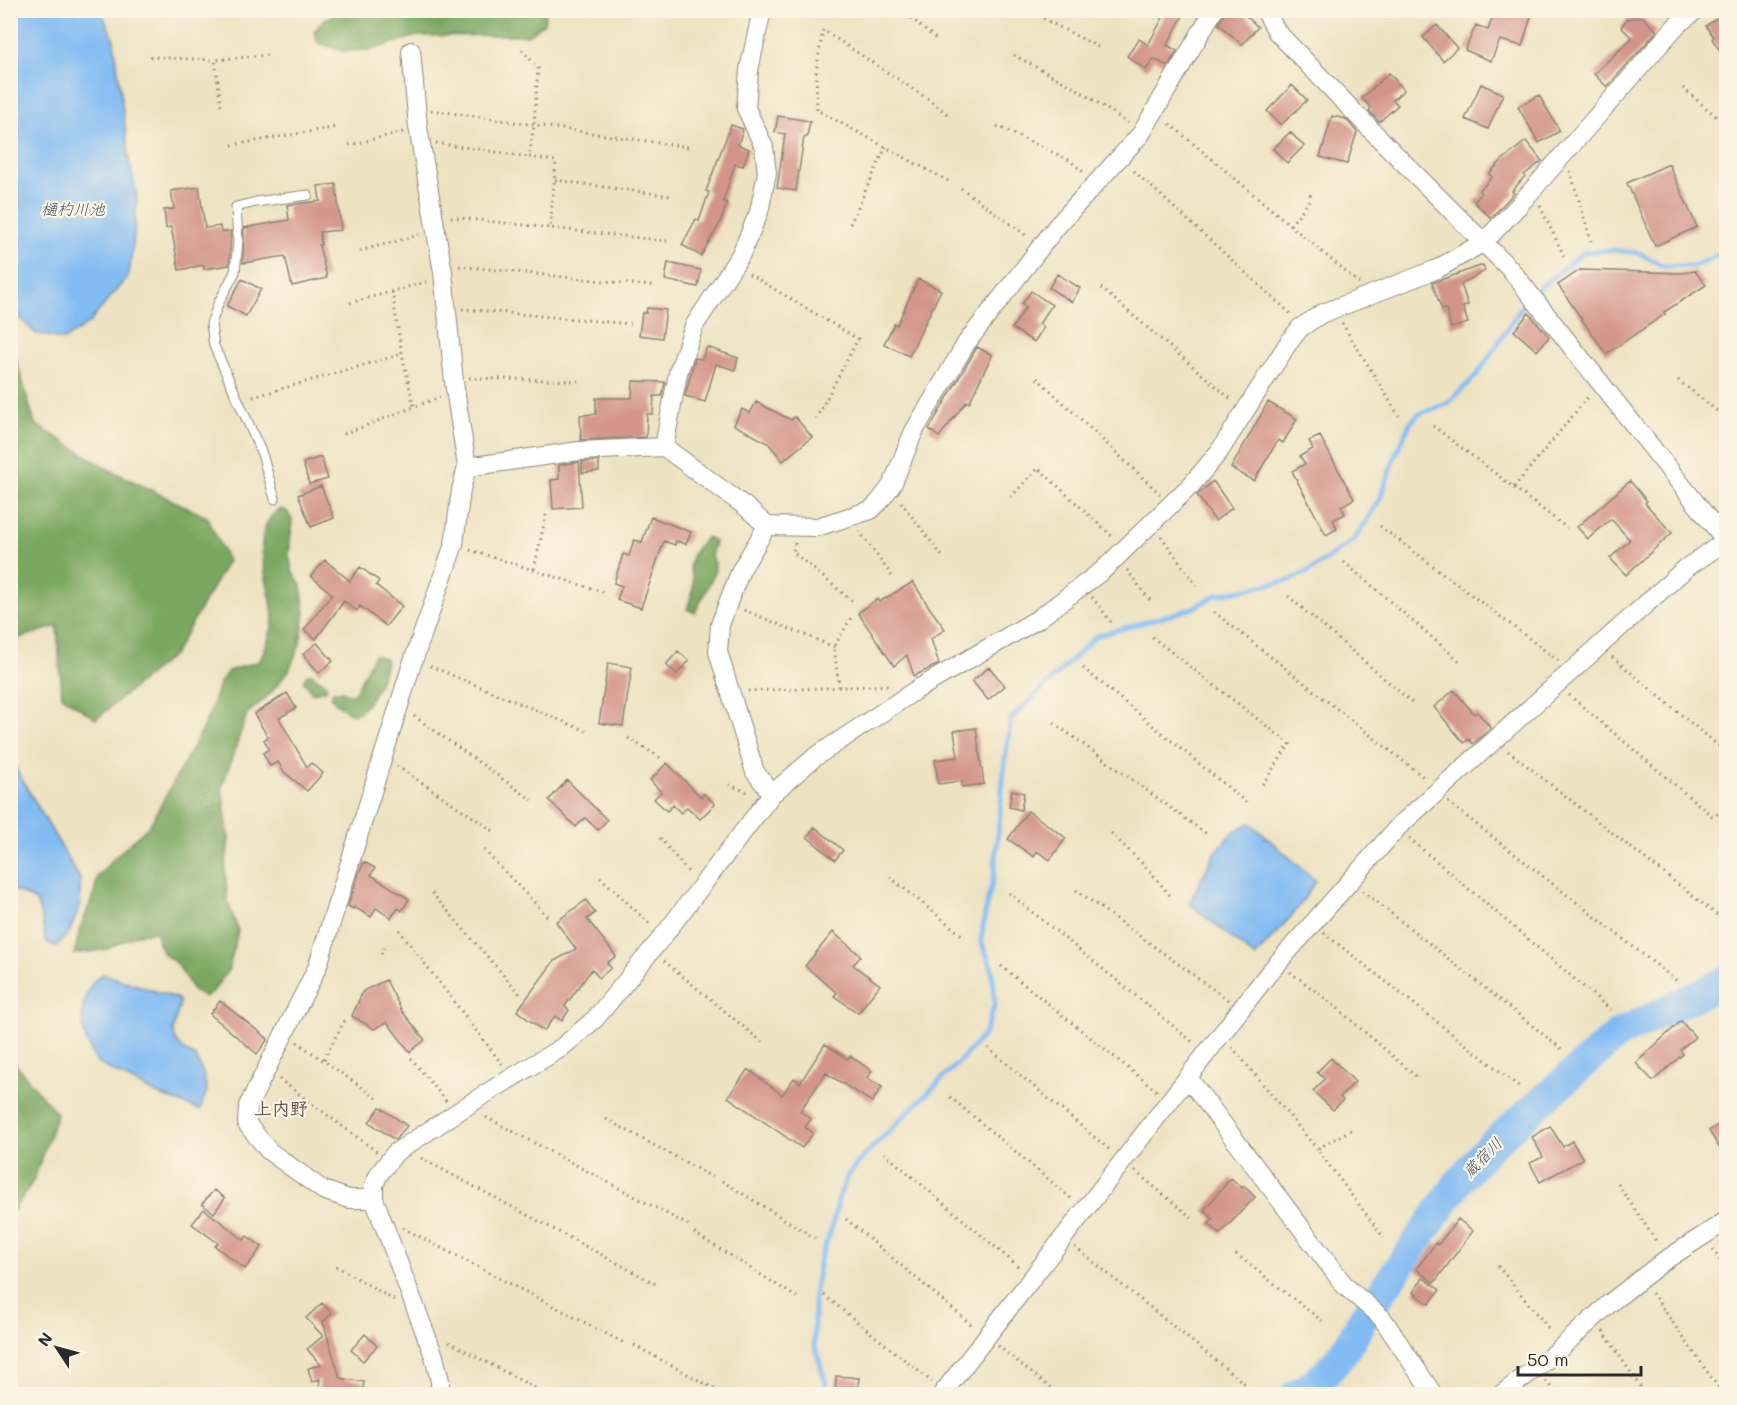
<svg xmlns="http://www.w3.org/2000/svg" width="1737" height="1405" font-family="Mali,'Klee One',sans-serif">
<rect width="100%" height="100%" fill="#fcf5e5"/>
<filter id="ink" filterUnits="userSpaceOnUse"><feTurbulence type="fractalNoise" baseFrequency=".0167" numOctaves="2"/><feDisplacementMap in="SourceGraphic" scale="12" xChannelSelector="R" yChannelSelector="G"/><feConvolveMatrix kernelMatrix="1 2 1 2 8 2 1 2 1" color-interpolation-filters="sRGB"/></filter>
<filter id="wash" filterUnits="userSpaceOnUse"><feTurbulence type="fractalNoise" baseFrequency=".008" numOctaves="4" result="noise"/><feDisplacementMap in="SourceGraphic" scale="24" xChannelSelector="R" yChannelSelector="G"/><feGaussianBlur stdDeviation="1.35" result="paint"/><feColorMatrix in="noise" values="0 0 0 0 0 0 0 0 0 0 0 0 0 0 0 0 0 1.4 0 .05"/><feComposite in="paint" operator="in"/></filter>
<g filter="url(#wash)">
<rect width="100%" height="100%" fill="#ede2c1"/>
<path fill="#7aa760" stroke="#526946" stroke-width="1.5" d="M341,11V10L546,11L544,23L528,35L417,36L371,50L342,51L318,43L314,32L323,20Z
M10,339L35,424L108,469L207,517L228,561L174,654L96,719L62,696L57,626L11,641Z
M281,509L287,511L292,520L289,555L292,571L301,585L305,612L300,644L289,670L269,695L247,714L222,787L229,838L225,871L228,902L238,931L229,969L212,993L204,997L194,992L178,965L164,954L158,943L157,932L138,934L107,949L74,954L81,926L94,894L97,877L116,856L149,826L200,734L211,709L219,684L228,671L260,661C265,647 274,629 273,615C271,585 245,529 281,509Z
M707,537L715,542L711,556L715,565V572L695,613L687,609C690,600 694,590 693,581C693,576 690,572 690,567C689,556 699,544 707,537Z
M374,655L386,659C386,671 367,713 354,714C348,714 335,702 331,698L333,691H343L350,695L355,692Z
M307,674H312L327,685L326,690L313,693L303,681Z
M11,1059L57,1114L34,1180L11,1214Z"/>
<path fill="#82bbf3" stroke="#56738f" stroke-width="1.5" d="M11,10L101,11L114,40L129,158L137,197L134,236L129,275L89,323L64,340L35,333L16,313L11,301Z
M13,764L80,879V905L70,931L56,947L45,941L42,918L36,901L17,891L11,890L10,766Z
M1250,823L1316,881L1295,912L1255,957L1189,903L1215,853L1233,832Z
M103,974L176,998L180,1002L173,1030L175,1040L183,1049L196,1058L203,1073L207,1090L200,1110L157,1094L97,1063C91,1052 84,1038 83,1026C81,1007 86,983 103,974Z"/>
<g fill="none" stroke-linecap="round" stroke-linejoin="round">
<path stroke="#82bbf3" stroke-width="5" d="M829,1394L814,1343V1296L820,1259L831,1231L839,1197L848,1175L867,1153L963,1058L985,1033L995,1004L992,968L981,941L986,907L994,876L1005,759L1011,719L1096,636L1191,609L1216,595L1291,580L1311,570L1354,540L1380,499L1393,461L1410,423L1419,414L1447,404L1477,375L1529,296L1584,252L1612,250L1639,253L1663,266H1694L1726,251"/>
<path stroke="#82bbf3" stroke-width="30" d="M1296,1394C1328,1379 1347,1350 1362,1320L1460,1180L1489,1147L1618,1034L1726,981"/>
</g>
<g id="blocks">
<path fill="#d3948b" d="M1167,10H1174L1183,16L1167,45L1177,51L1168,66L1154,59L1146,70L1127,56L1139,39L1148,45Z
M1225,10H1240L1258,27L1242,45L1219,24Z
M1495,10H1533L1522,46L1500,40L1491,61L1465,50L1476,25L1488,30Z
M1642,17L1657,31L1607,87L1594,74L1632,38L1621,27L1627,19Z
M1718,17L1726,28V59L1712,39L1714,37L1706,26Z
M1437,25L1457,48L1443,61L1423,37Z
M1389,73L1404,90L1393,100L1398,105L1379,122L1369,111L1371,108L1362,98Z
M1481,84L1503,94L1488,129L1465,119Z
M1292,85L1307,100L1281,125L1267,111Z
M1539,95L1560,131L1539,143L1518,107Z
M778,116L810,121L807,137H804L796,191L777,188L785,134L775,132Z
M1332,116L1346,119L1357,132L1347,164L1320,157Z
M731,125L743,129L738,145L749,149L743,166L735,164L723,201L727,203L720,223L701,256L682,245L696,219L699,221L709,192L706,191Z
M1290,132L1304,146L1287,163L1273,149Z
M1526,141L1542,161L1524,175L1525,176L1512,191L1514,193L1491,218L1474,202L1481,194L1479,191L1492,177L1489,174L1501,161Z
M1669,164L1697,227L1655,246L1627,183Z
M336,184L341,230L320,232L321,245H319L327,278L292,286L285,256L243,263L244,228L289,220L287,205L320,201L318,186Z
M199,187L205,228L220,226L221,232L231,231L229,265L204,269V265L179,270L171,227L166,228L164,210L174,209L171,191Z
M668,263L701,270L698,287L665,280Z
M1483,265L1485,271L1461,284L1468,305L1463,307L1468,323L1451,328L1446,309L1442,310L1432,283Z
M1580,270L1682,273L1695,271L1706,285L1664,312L1665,314L1606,354L1558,285Z
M1057,274L1080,288L1072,302L1049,288Z
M242,279L261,289L246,316L227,306Z
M918,279L941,290L909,356L884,344L894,324L897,325Z
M1031,291L1052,305L1039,324L1044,327L1034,342L1012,328L1026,307L1022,304Z
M647,308L666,310L662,338L639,335L642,313H646Z
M1529,313L1549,337L1537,351L1514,331Z
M707,347L738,358L735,370L716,364L705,402L685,396L695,358L702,359Z
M977,347L992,355L969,403L967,401L939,437L929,429Z
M633,381L665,382L662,396H654L653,414H647L646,437L581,440L580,415L596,414V398H632Z
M756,402L791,420L795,417L812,437L783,461L768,443L734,425L742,409L750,413Z
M1268,402L1297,419L1283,443L1278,440L1254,481L1231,468Z
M1320,436L1354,499L1341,506L1345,514L1333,520L1337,529L1326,535L1292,471L1305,464L1300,456L1313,449L1309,441Z
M321,457L328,479L309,484L303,463Z
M599,461V471L582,473V462Z
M579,462L582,507L553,509L551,480L559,479V465Z
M1213,481L1232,508L1215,521L1197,495Z
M1630,481L1647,501L1645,503L1672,533L1626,575L1610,558L1630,540L1611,519L1588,539L1577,527Z
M321,486L334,518L311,527L298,495Z
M651,517L691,532L686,544L676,541L675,545L664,541L641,608L617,600L622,586L614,583L623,554L629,556L634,540L642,542Z
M325,560L350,581L360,567L379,581L376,585L402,606L386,626L360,606L357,611L344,601L316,639L304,630L332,594L311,576Z
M913,582L929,607L945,629L931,639L939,664L914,676L907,655L894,666L858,613L877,599L879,602Z
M317,643L333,661L319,673L303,654Z
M678,651L689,661L677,674L666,665Z
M608,663L632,667L623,726L599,723Z
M989,667L1005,686L988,700L972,681Z
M1454,690L1474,714L1477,712L1491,728L1473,744L1469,739L1464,743L1434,707Z
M287,693L296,708L279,718L307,767L311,763L323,773L307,791L283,771L278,762L270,766L263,753L269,749L264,740L268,737L254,714Z
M976,728L984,784L962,787V781L938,784L935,760L958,757L954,731Z
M667,763L701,797L704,794L715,804L700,819L687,807L681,813L673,805L667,811L654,799L661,792L650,780Z
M567,780L607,820L598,830L585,818L576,827L549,800Z
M1012,790L1024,793L1021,810L1009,807Z
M1028,811L1066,838L1050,860L1037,851L1034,857L1008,839Z
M815,827L843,850L835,860L807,837Z
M364,862L375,868L371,875L409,899L402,911L398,908L391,918L376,908L371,917L354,907L353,909L348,906L359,873Z
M586,900L595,913L587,919L616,956L607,963L611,968L599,978L592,969L565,1006L569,1010L562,1021L555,1016L544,1031L517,1011L554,961L576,949L556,922Z
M833,932L861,956L853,965L880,985L858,1013L834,996L837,993L805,966Z
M386,980L402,1011L425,1040L410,1052L387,1022L374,1029L352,1016L363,991Z
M220,1001L268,1039L257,1054L210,1014Z
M1681,1021L1695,1037L1680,1050L1683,1054L1653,1081L1636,1063Z
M825,1044L848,1059L850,1056L872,1071L867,1078L882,1087L872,1102L826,1073L800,1111L811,1119L805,1127L813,1133L802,1148L728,1097L748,1069L782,1095L794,1078L800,1083Z
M1331,1058L1355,1082L1340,1097L1343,1100L1333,1110L1313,1091L1325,1079L1317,1072Z
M380,1107L407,1126L395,1140L369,1122Z
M1726,1119V1159L1709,1131Z
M1550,1126L1563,1147L1572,1141L1583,1159L1540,1182L1530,1163L1543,1157L1532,1137Z
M1231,1178L1242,1188L1244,1186L1255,1197L1220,1234L1209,1224L1213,1219L1204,1210Z
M214,1190L225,1198L214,1213L202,1204Z
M204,1209L244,1240L247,1236L262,1247L245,1269L215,1246L218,1243L192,1224Z
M1458,1219L1473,1231L1434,1283L1416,1269L1436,1243L1438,1245Z
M1423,1278L1440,1290L1429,1304L1413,1292Z
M322,1303L332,1313L323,1322L340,1378L364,1382L362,1395H318L320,1379L312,1382L308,1368L321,1365L307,1349L323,1336L306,1318Z
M365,1334L377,1346L363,1361L351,1350Z
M836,1376L859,1378L857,1395H835Z"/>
</g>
</g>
<g filter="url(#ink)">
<use href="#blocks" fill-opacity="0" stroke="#8c8676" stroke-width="1.5"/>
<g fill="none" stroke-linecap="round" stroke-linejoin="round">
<defs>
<path id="lane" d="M275,499L262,454L214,346L211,324L218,304L235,272L238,241L236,207L256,202L308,195"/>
<path id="street" d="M1265,10L1277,32L1381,140L1510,269L1726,541
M411,51L418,127L443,272L454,382L467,467
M664,447L678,373L694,326L741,254L759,212L767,173L764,147L746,108L749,70L762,10
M767,526L741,570L729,600L720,625L718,652L755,772L772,794
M1189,1079L1345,1286L1382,1318L1433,1394
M374,1199H349L323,1190L269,1151L247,1124L248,1106L317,968L411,667L454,544L461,490L467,467L579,451L664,447L746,507L767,526L817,527L871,510L879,502L892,485L914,431L967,342L1057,226L1141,134L1214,10
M440,1394V1381L434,1356L374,1199V1185L379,1174L395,1153L485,1094L561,1048L595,1019L664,935L772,794L815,757L916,690L1038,619L1103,570L1192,484L1219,452L1287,345L1300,328L1321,314L1437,269L1484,242L1520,204L1676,26L1696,10
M942,1394L1268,974L1399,826L1686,568L1726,541
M1502,1394L1554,1354L1610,1303L1664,1261L1726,1221"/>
</defs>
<use href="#lane" stroke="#8c8676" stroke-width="11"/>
<use href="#street" stroke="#8c8676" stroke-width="20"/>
<path stroke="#8c8676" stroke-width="3" stroke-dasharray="1.5 4.5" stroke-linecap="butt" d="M902,10L938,41
M1038,16L1098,47
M522,50L538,68L534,125L529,157L556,161L550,228
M1014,55L1077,89L1128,123
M150,57L215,60
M1683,88L1726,125
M221,105L215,60L268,55
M431,110L688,147
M1170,124L1359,283
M997,126L1069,160L1085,173
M436,143L529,157
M232,145L337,127
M349,145L403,132
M1134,171L1292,315
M1570,171L1591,241
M555,180L671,196
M948,181L817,110L816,71L823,30L928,99L950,116
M961,188L1027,236
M1540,206L1564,256
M451,217L667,241
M850,224L886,147
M1290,225L1308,203L1311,192
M360,251L419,235
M459,266L652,286
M749,274L858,339L816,419
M1101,288L1232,400
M392,292L402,354L414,407
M350,303L426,282
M462,309L631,324
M1725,319L1726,320
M1342,323L1399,416
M469,378L578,381
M1037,378L1160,494
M1678,380L1726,418
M253,397L402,354
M1433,426L1567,528
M344,434L440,397
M1514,487L1589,396
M1011,497L1038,468L1114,538
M901,502L942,556
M1380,526L1559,661
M859,531L892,576
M1161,536L1199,589
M795,543L793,552L852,601
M470,550L603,592
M1344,562L1462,663
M534,569L546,515
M1127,570L1152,603
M1288,596L1415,705
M1092,597L1111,622
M744,610L834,647
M1214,612L1426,779
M1152,637L1290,744L1260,788
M1612,657L1726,752
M430,666L586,731
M1083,668L1247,803
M839,687L834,647L851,618
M748,691L892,685
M1569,695L1712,816L1726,811
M414,716L532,800
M1054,723L1208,835
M628,738L661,758
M1508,751L1726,922
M397,766L495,832
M729,785L750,793
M1448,802L1677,981
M1111,833L1150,871L1172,898
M660,838L690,874
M1409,838L1611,1010
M484,850L549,918
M600,877L651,925
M890,877L963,936
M1076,890L1228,1000
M1363,891L1563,1050
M432,893L520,994
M1009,893L1194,1043
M399,930L502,1064
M1324,933L1521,1088
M381,954L384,948
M664,961L762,1042
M1001,966L1157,1091
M1290,972L1330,1002L1418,1078
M297,1042L377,1098
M1232,1047L1317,1149
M988,1048L1111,1151
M411,1058L446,1101
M324,1059L346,1018
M279,1079L377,1152
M950,1097L1073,1200
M486,1117L688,1225
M606,1119L714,1178
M1351,1130L1317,1149L1384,1238
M884,1153L1020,1268
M421,1158L656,1284
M1135,1171L1192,1218
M722,1181L815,1238
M1618,1184L1658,1244
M846,1219L973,1326
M403,1228L624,1343
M694,1233L798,1298
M1075,1247L1245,1384
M1713,1249L1726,1270
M1236,1254L1322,1321
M336,1266L394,1300
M1498,1266L1550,1330
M1652,1293L1723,1394
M824,1295L932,1382
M1603,1331L1645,1394
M449,1342L546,1394
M634,1345L724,1394
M998,1346L1058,1394
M1546,1381L1556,1394
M1326,1393L1327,1394"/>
<use href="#lane" stroke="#fff" stroke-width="9"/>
<use href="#street" stroke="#fff" stroke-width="18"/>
</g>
</g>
<g text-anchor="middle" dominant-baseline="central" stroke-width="4.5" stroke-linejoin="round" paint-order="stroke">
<g font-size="16" font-style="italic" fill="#455667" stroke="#fcf5e5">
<text x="73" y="208">樋杓川池</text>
<text transform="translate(1482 1157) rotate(-46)">蔵宿川</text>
</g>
<g font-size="18" font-weight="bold" fill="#66504d" stroke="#fcf5e5">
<text x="281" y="1108">上内野</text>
</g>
</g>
<rect width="1737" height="1405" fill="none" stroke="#fcf5e5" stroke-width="36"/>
<g transform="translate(57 1348) rotate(306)" stroke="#fcf5e5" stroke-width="4.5" paint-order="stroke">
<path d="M0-4.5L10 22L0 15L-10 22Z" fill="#2b2b2b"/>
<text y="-9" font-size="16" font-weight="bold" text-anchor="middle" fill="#2b2b2b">N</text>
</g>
<path d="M1518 1366v9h123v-9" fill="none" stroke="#2b2b2b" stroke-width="3"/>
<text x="1527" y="1366" font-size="18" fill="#2b2b2b" stroke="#fcf5e5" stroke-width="4.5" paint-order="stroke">50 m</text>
</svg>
